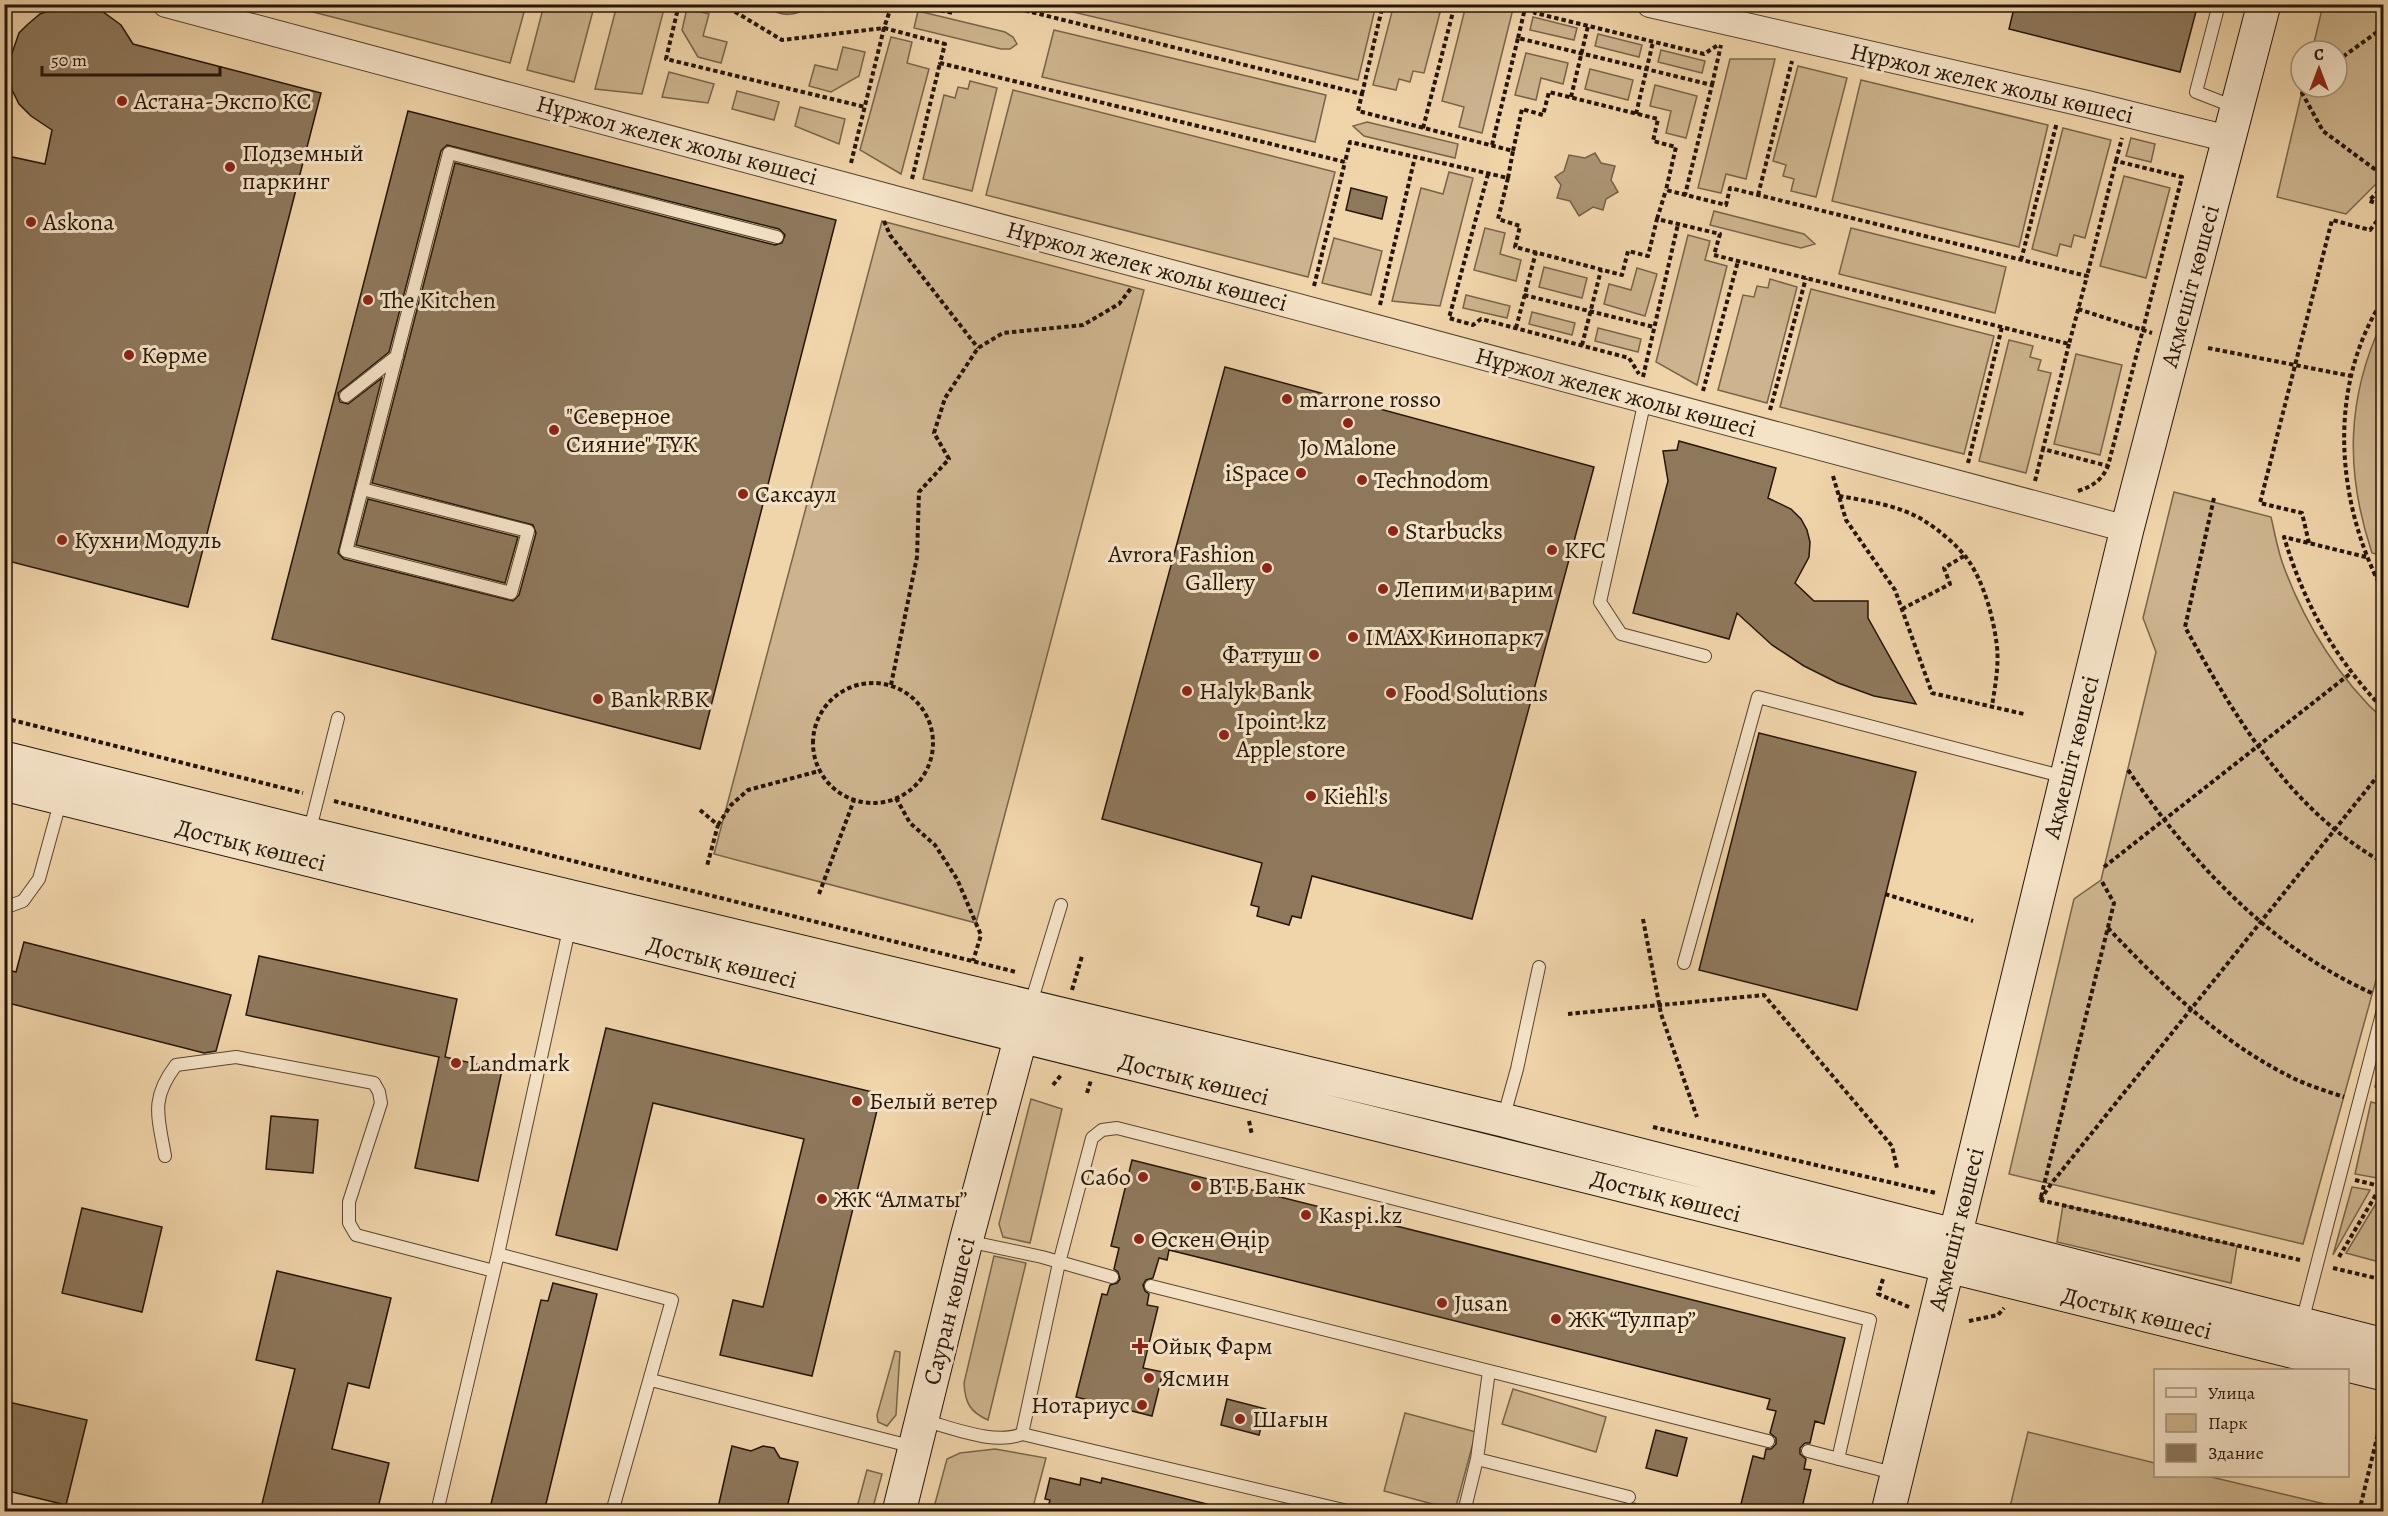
<svg xmlns="http://www.w3.org/2000/svg" width="2388" height="1516" font-family="Alegreya,serif">
<rect width="100%" height="100%" fill="#f0d4aa"/>
<filter id="stains"><feTurbulence type="fractalNoise" baseFrequency=".00333" numOctaves="4"/><feColorMatrix values="0 0 0 0 .2 0 0 0 0 .09 0 0 0 0 .02 0 0 0 .5 -.17"/></filter>
<radialGradient id="worn" r=".72"><stop offset=".6" stop-color="#630" stop-opacity="0"/><stop offset="1" stop-color="#630" stop-opacity=".3"/></radialGradient>
<path fill="#cdb48e" stroke="#78644b" stroke-width="1.5" d="M1394,4L1442,5L1424,73L1413,71L1410,82L1399,79L1396,90L1373,85Z
M286,5H526L510,63Z
M544,5H585L594,7L574,82L527,70Z
M617,5H665L642,94L595,89Z
M1044,5H1376L1358,80Z
M1466,5H1514L1482,133L1459,127L1464,107L1442,101Z
M2323,5H2383V177L2346,214L2277,197L2303,87H2337V51H2312Z
M687,8L709,14L703,36L727,42L721,63L698,57L682,30Z
M918,11L1005,32L1013,37L1017,44L1010,49H1001L914,28Z
M1533,17L1577,28L1574,40L1530,30Z
M1054,30L1326,95L1315,142L1042,77Z
M1598,34L1642,45L1639,57L1595,46Z
M891,37L912,42L907,63L929,69L901,174L860,150Z
M843,47L865,52L859,76L831,92L809,86L815,65L837,70Z
M1661,50L1705,61L1702,73L1658,62Z
M1526,53L1568,63L1563,84L1541,78L1536,100L1515,95Z
M1730,59H1775L1746,179L1726,174L1721,193L1698,188Z
M1798,66L1847,78L1816,197L1791,191L1794,179L1783,176L1786,165L1773,161Z
M1590,69L1633,80L1628,100L1585,89Z
M669,72L714,84L708,103L662,97Z
M1861,80L2048,125L2019,247L1832,201Z
M970,81L997,88L972,191L923,179L944,95L955,98L958,87L968,89Z
M1655,85L1697,96L1686,138L1666,133L1671,111L1650,106Z
M1013,90L1335,172L1308,277L986,195Z
M737,91L779,102L774,120L732,109Z
M800,107L845,119L839,144L795,126Z
M1367,122L1458,144L1455,158L1364,136L1353,126Z
M2063,128L2111,140L2085,238L2074,235L2071,247L2060,244L2057,256L2032,249Z
M2131,138L2155,144L2151,162L2126,156Z
M1449,172L1473,178L1440,306L1392,301L1421,188L1443,194Z
M2124,176L2170,188L2146,278L2100,266Z
M1714,211L1804,234L1815,244L1801,248L1710,225Z
M882,221L1144,290L976,923L714,854Z
M1485,228L1505,233L1500,254L1521,260L1516,281L1474,270Z
M1851,228L2006,267L1995,313L1839,274Z
M1688,235L1710,241L1705,260L1727,266L1697,385L1656,362Z
M1334,238L1382,251L1371,295L1322,283Z
M1544,267L1587,278L1582,298L1539,287Z
M1637,268L1657,274L1645,316L1604,304L1609,284L1631,290Z
M1770,279L1797,287L1767,403L1718,390L1743,295L1754,297L1757,286L1768,288Z
M1811,289L1994,336L1964,454L1780,407Z
M1466,295L1510,306L1507,318L1463,308Z
M1532,312L1575,323L1572,335L1529,324Z
M2383,320L2384,556H2383L2372,553C2345,472 2346,398 2383,320Z
M1598,328L1641,339L1638,352L1595,341Z
M2009,340L2033,346L2030,357L2041,360L2038,370L2051,373L2026,473L1979,461Z
M2076,354L2122,365L2100,455L2054,444Z
M2174,492L2271,517C2275,534 2278,553 2285,570C2306,625 2340,680 2383,719V955L2303,1244L2009,1174L2074,899L2101,880L2156,652L2143,618Z
M2383,1054V1089L2375,1087Z
M1031,1099L1062,1109L1030,1243L1003,1237L999,1224Z
M2371,1102L2383,1105V1168L2377,1178L2355,1174Z
M2352,1187L2370,1190L2333,1255Z
M2381,1195H2384L2383,1263L2346,1253Z
M2063,1205L2237,1246L2231,1283L2057,1242Z
M994,1256L1026,1263L988,1420C970,1412 965,1403 964,1383Z
M895,1351L900,1352L896,1415L887,1426L878,1422L877,1415Z
M1513,1389L1606,1417L1596,1452L1502,1424Z
M1405,1413L1476,1432L1455,1510L1384,1491Z
M2028,1432L2155,1463L2156,1476H2207L2354,1511H2009Z
M995,1449L1046,1458L1032,1511H933L947,1459L960,1453Z
M867,1470L882,1474L872,1511H856Z
M1629,1502L1667,1511L1627,1512Z"/>
<path fill="#ab9373" stroke="#756148" stroke-width="1.5" d="M766,5H810C797,17 779,18 766,5Z
M1595,153L1601,163L1615,166L1611,180L1618,192L1606,199L1603,210L1593,207L1579,216L1570,201L1557,198L1561,185L1555,177L1564,171L1569,155L1585,158Z"/>
<path fill="#8e785c" stroke="#241508" stroke-width="1.5" fill-rule="evenodd" d="M2015,4H2198L2180,72L2009,29Z
M63,5H87L99,9L121,25L133,44L321,93L188,607L4,560V188L12,157L45,164L52,130L31,116L19,104L12,90L9,62L19,33L27,25L40,14Z
M408,111L836,220L700,749L272,639ZM447,145L779,229L785,235L782,243L775,245L455,163L372,483L533,525L536,533L519,595L513,601L344,559L338,553L382,378L348,404L340,402L338,393L389,352L441,151Z
M1351,188L1387,197L1382,219L1346,210Z
M1225,367L1594,467L1472,919L1312,876L1301,918L1292,916L1289,925L1257,916L1259,907L1251,905L1262,863L1102,819Z
M1679,441L1776,468L1768,498L1791,509L1801,519L1807,530L1810,542L1809,557L1795,583L1814,601H1868V618L1916,704L1874,696L1838,683L1804,666L1772,645L1737,613L1729,639L1633,613L1668,481L1663,451L1677,450Z
M368,499L518,537L505,583L356,545Z
M1759,733L1916,772L1857,1010L1699,970Z
M24,942L231,995L216,1051L204,1053L4,1002V969L16,972Z
M259,956L457,999L445,1057L502,1070L478,1181L415,1168L439,1057L246,1015Z
M606,1028L881,1094L812,1376L720,1355L733,1300L763,1307L804,1139L653,1103L617,1250L556,1235Z
M271,1116L318,1120L313,1173L266,1169Z
M1132,1160L1845,1338L1824,1424L1815,1421L1810,1443H1805L1800,1448V1454L1806,1459L1804,1469L1811,1470L1801,1512H1739L1753,1456L1764,1459L1766,1449H1771L1776,1444V1438L1770,1433L1776,1411L1767,1409L1770,1399L1169,1250L1167,1260L1159,1258L1153,1278L1146,1280L1143,1285L1145,1291L1149,1294L1147,1305L1158,1307L1143,1368L1163,1372L1152,1416L1076,1397L1102,1294L1107,1295L1110,1285L1117,1283L1120,1279L1118,1272L1114,1269L1119,1248L1111,1246Z
M82,1208L162,1227L142,1312L62,1293Z
M277,1271L391,1298L369,1388L348,1383L332,1449L389,1463L377,1512H260L295,1369L256,1360Z
M553,1283L597,1294L544,1512H489L541,1300L548,1301Z
M1227,1399L1266,1409L1259,1435L1221,1425Z
M4,1401L87,1420L66,1505L4,1490Z
M1656,1430L1687,1438L1677,1476L1646,1468Z
M732,1446L751,1451L763,1446L774,1448L780,1458L798,1462L786,1512H717Z
M1050,1478L1080,1485L1081,1478L1101,1483L1102,1478L1207,1504L1206,1512H1047L1050,1500L1045,1499Z"/>
<g fill="none" stroke-linecap="round" stroke-linejoin="round">
<defs>
<path id="lane" d="M2219,4L2196,92L2237,108
M346,396L397,356
M1645,400L1600,602L1621,634L1705,656
M362,489L528,531L511,593L346,551L449,153L777,237
M309,833L338,718
M4,908L23,901L39,879L61,799
M1684,963L1758,697L2065,777
M1030,1006L1061,905
M1503,1119L1517,1069L1539,967
M165,1156C158,1116 150,1099 176,1065L236,1057L374,1083L379,1092L381,1103L349,1202V1223L356,1235L494,1271
M967,1241L1042,1257L1112,1277
M498,1254L672,1300L612,1512
M1151,1286L1768,1441
M2302,1322L2384,1006
M651,1380L914,1447
M922,1420C951,1427 994,1446 1022,1434L1352,1512
M1022,1434L1059,1263L1092,1138L1102,1130L1117,1128L1870,1320L1838,1459
M1808,1451L1897,1474
M1477,1459L1489,1371
M437,1512L498,1254L570,925
M1464,1512L1477,1459L1629,1497"/>
<path id="street" d="M166,4L2127,529
M1650,4L2087,104L2229,139"/>
<path id="secondary" d="M4,758L309,834L1503,1120L2384,1345
M4,784L2384,1374
M899,1512L966,1241L1027,1014
M1888,1512L2127,529L2264,4"/>
</defs>
<use href="#lane" stroke="#574530" stroke-width="14"/>
<use href="#street" stroke="#574530" stroke-width="28"/>
<use href="#secondary" stroke="#241508" stroke-width="35"/>
<path stroke="#241508" stroke-width="4" stroke-dasharray="4.5 3" stroke-linecap="butt" d="M679,4L666,59L865,107
M722,4L782,40L884,28L945,44L940,63L1345,162L1350,142L1508,178L1498,219L1520,226L1515,247L1622,275L1628,251L1648,256L1657,219L1720,234L1714,255L2069,344L2087,276L1730,188L1726,205L1666,190L1676,147L1653,141L1658,119L1549,92L1543,115L1522,109L1513,151L1358,111L1362,94L999,4
M911,4L953,13L956,4
M1530,4L1535,13L1704,54L1718,45
M1028,11L1029,4
M1518,38L1526,4
M2337,61L2384,27
M1712,85L1721,45
M2308,87L2302,93L2323,131L2384,176
M1362,94L1383,4
M1571,97L1588,26
M1636,114L1653,42
M1423,128L1455,4
M1492,145L1518,38L1712,85L1685,195
M2116,161L2122,138
M851,163L884,28L892,4
M1488,174L1449,318L1473,325L1481,319L1629,358L1639,374
M1508,178L1513,151
M912,179L940,63
M2384,185L2369,201L2384,205
M1758,195L1792,61
M1657,219L1666,190
M884,221L890,235L978,348
M2021,260L2057,122
M1314,286L1345,162
M1524,295L1654,327
M2384,298C2326,387 2336,503 2384,593
M1380,305L1415,157
M2078,309L2152,333
M1516,328L1536,252
M2069,344L2043,449L2108,466L2182,177L2116,161L2087,276
M1582,345L1601,270
M2208,348L2351,376
M1643,377L1678,224
M1703,391L1738,261
M1770,410L1806,278
M1968,463L2002,327
M1833,476L1846,520L1895,590L1932,693L2024,714
M2035,481L2043,449
M2078,491C2093,486 2102,480 2108,466
M1839,496C1867,501 1898,505 1923,520C1939,530 1960,547 1970,563C1985,586 1994,620 1997,647C1999,666 1995,687 1992,706
M2214,498L2185,627C2235,717 2290,811 2384,863
M2309,543L2302,513L2260,503L2332,220L2370,230L2384,212
M2366,557L2284,537C2305,606 2334,657 2384,710
M2375,575L2384,577
M1902,609L1950,584L1944,568L1964,556
M813 743a60 60 0 1 1 120 0a60 60 0 1 1-120 0Z
M891,685L917,557L919,492L949,459L934,433L945,398L978,348L1003,333L1083,325L1119,304L1132,287
M4,718L303,793
M2128,770C2191,862 2270,948 2374,994
M896,798L910,823L935,845L957,879L981,935L973,961
M334,801L1016,972
M700,810L718,825L707,866
M718,825L731,805L748,790L819,771
M2104,867L2351,673
M819,894L854,800
M1885,894L1973,921
M1643,919L1661,1014L1697,1117
M2108,928C2161,984 2219,1041 2289,1076C2306,1085 2326,1091 2344,1097
M1072,990L1082,956
M1568,1014L1764,995L1892,1146L1897,1168
M1053,1085L1061,1075
M1087,1093L1091,1080
M1249,1121L1252,1135
M1653,1127L1936,1193
M2355,1180L2384,1187
M2041,1197L2114,903L2101,880
M2040,1200L2051,1184L2384,768
M2040,1200L2300,1260
M2339,1257L2384,1181
M2333,1268L2384,1280
M1883,1279L1878,1294L1909,1307
M1969,1321L1998,1315L2004,1308
M2293,1512L2294,1508L2310,1512
M2359,1512L2384,1409"/>
<use href="#lane" stroke="#f5e3c8" stroke-width="12"/>
<use href="#street" stroke="#f5e3c8" stroke-width="26"/>
<use href="#secondary" stroke="#f5e3c8" stroke-width="33"/>
</g>
<g fill="#8f2418" stroke="#f5e3c8" stroke-width="2">
<circle cx="122" cy="101" r="6"/>
<circle cx="230" cy="167" r="6"/>
<circle cx="31" cy="222" r="6"/>
<circle cx="368" cy="300" r="6"/>
<circle cx="129" cy="355" r="6"/>
<circle cx="1287" cy="399" r="6"/>
<circle cx="1348" cy="423" r="6"/>
<circle cx="554" cy="430" r="6"/>
<circle cx="1301" cy="473" r="6"/>
<circle cx="1362" cy="480" r="6"/>
<circle cx="743" cy="494" r="6"/>
<circle cx="1393" cy="531" r="6"/>
<circle cx="62" cy="540" r="6"/>
<circle cx="1552" cy="550" r="6"/>
<circle cx="1267" cy="568" r="6"/>
<circle cx="1383" cy="589" r="6"/>
<circle cx="1353" cy="637" r="6"/>
<circle cx="1314" cy="655" r="6"/>
<circle cx="1187" cy="691" r="6"/>
<circle cx="1391" cy="693" r="6"/>
<circle cx="598" cy="699" r="6"/>
<circle cx="1224" cy="735" r="6"/>
<circle cx="1311" cy="796" r="6"/>
<circle cx="456" cy="1063" r="6"/>
<circle cx="857" cy="1101" r="6"/>
<circle cx="1143" cy="1177" r="6"/>
<circle cx="1196" cy="1186" r="6"/>
<circle cx="822" cy="1199" r="6"/>
<circle cx="1306" cy="1215" r="6"/>
<circle cx="1139" cy="1239" r="6"/>
<circle cx="1442" cy="1303" r="6"/>
<circle cx="1556" cy="1319" r="6"/>
<path d="M1137 1337h6v6h6v6h-6v6h-6v-6h-6v-6h6z"/>
<circle cx="1149" cy="1378" r="6"/>
<circle cx="1142" cy="1405" r="6"/>
<circle cx="1240" cy="1419" r="6"/>
</g>
<g text-anchor="middle" dominant-baseline="central" stroke-width="6" stroke-linejoin="round" paint-order="stroke">
<g font-size="24" fill="#241508" stroke="#f5e3c8">
<text transform="translate(1992 83) rotate(13)">Нұржол желек жолы көшесі</text>
<text transform="translate(677 140) rotate(15)">Нұржол желек жолы көшесі</text>
<text transform="translate(1147 266) rotate(15)">Нұржол желек жолы көшесі</text>
<text transform="translate(2190 286) rotate(-75)">Ақмешіт көшесі</text>
<text transform="translate(1616 392) rotate(15)">Нұржол желек жолы көшесі</text>
<text transform="translate(2071 757) rotate(-76)">Ақмешіт көшесі</text>
<text transform="translate(251 845) rotate(14)">Достық көшесі</text>
<text transform="translate(722 962) rotate(14)">Достық көшесі</text>
<text transform="translate(1194 1079) rotate(14)">Достық көшесі</text>
<text transform="translate(1666 1196) rotate(14)">Достық көшесі</text>
<text transform="translate(1956 1229) rotate(-76)">Ақмешіт көшесі</text>
<text transform="translate(949 1311) rotate(-76)">Сауран көшесі</text>
<text transform="translate(2137 1313) rotate(14)">Достық көшесі</text>
</g>
<g font-size="24" fill="#241508" stroke="#f5e3c8" text-anchor="start">
<text x="134" y="101">Астана-Экспо КС</text>
<text x="242" y="153">Подземный<tspan x="242" dy="28">паркинг</tspan></text>
<text x="43" y="222">Askona</text>
<text x="380" y="300">The Kitchen</text>
<text x="141" y="355">Көрме</text>
<text x="1299" y="399">marrone rosso</text>
<text x="566" y="416">"Северное<tspan x="566" dy="28">Cияние" ТҮК</tspan></text>
<text x="1348" y="447" text-anchor="middle">Jo Malone</text>
<text x="1289" y="473" text-anchor="end">iSpace</text>
<text x="1374" y="480">Technodom</text>
<text x="755" y="494">Саксаул</text>
<text x="1405" y="531">Starbucks</text>
<text x="74" y="540">Кухни Модуль</text>
<text x="1564" y="550">KFC</text>
<text x="1255" y="554" text-anchor="end">Avrora Fashion<tspan x="1255" dy="28">Gallery</tspan></text>
<text x="1395" y="589">Лепим и варим</text>
<text x="1365" y="637">IMAX Кинопарк7</text>
<text x="1302" y="655" text-anchor="end">Фаттуш</text>
<text x="1199" y="691">Halyk Bank</text>
<text x="1403" y="693">Food Solutions</text>
<text x="610" y="699">Bank RBK</text>
<text x="1236" y="721">Ipoint.kz<tspan x="1236" dy="28">Apple store</tspan></text>
<text x="1323" y="796">Kiehl's</text>
<text x="468" y="1063">Landmark</text>
<text x="869" y="1101">Белый ветер</text>
<text x="1131" y="1177" text-anchor="end">Сабо</text>
<text x="1208" y="1186">ВТБ Банк</text>
<text x="834" y="1199">ЖК “Алматы”</text>
<text x="1318" y="1215">Kaspi.kz</text>
<text x="1151" y="1239">Өскен Өңір</text>
<text x="1454" y="1303">Jusan</text>
<text x="1568" y="1319">ЖК “Тулпар”</text>
<text x="1152" y="1346">Ойық Фарм</text>
<text x="1161" y="1378">Ясмин</text>
<text x="1130" y="1405" text-anchor="end">Нотариус</text>
<text x="1252" y="1419">Шағын</text>
</g>
</g>
<rect width="2388" height="1516" fill="none" stroke="#f0d4aa" stroke-width="24"/>
<rect x="6" y="6" width="2376" height="1504" fill="none" stroke="#241508" stroke-width="3"/>
<rect x="12" y="12" width="2364" height="1492" fill="none" stroke="#241508" stroke-width="1.5"/>
<rect x="2154" y="1369" width="195" height="108" fill="#f5e3c8" stroke="#a1917b" stroke-width="1.5"/>
<rect x="2166" y="1388" width="30" height="9" fill="#f5e3c8" stroke="#a1917b" stroke-width="1.5"/>
<text x="2208" y="1399" font-size="18" fill="#241508">Улица</text>
<rect x="2166" y="1414" width="30" height="18" fill="#cdb48e" stroke="#a1917b" stroke-width="1.5"/>
<text x="2208" y="1429" font-size="18" fill="#241508">Парк</text>
<rect x="2166" y="1444" width="30" height="18" fill="#8e785c" stroke="#a1917b" stroke-width="1.5"/>
<text x="2208" y="1459" font-size="18" fill="#241508">Здание</text>
<g transform="translate(2319 69)"><circle r="28" fill="#f5e3c8" stroke="#a1917b" stroke-width="1.5"/>
<path d="M0-4.5L10 22L0 15L-10 22Z" fill="#8f2418"/>
<text y="-9" font-size="16" font-weight="bold" text-anchor="middle" fill="#241508">С</text>
</g>
<path d="M42 66v9h178v-9" fill="none" stroke="#241508" stroke-width="3"/>
<text x="51" y="66" font-size="18" fill="#241508" stroke="#f5e3c8" stroke-width="4.5" paint-order="stroke">50 m</text>
<rect width="100%" height="100%" filter="url(#stains)"/>
<rect width="100%" height="100%" fill="url(#worn)"/>
</svg>
